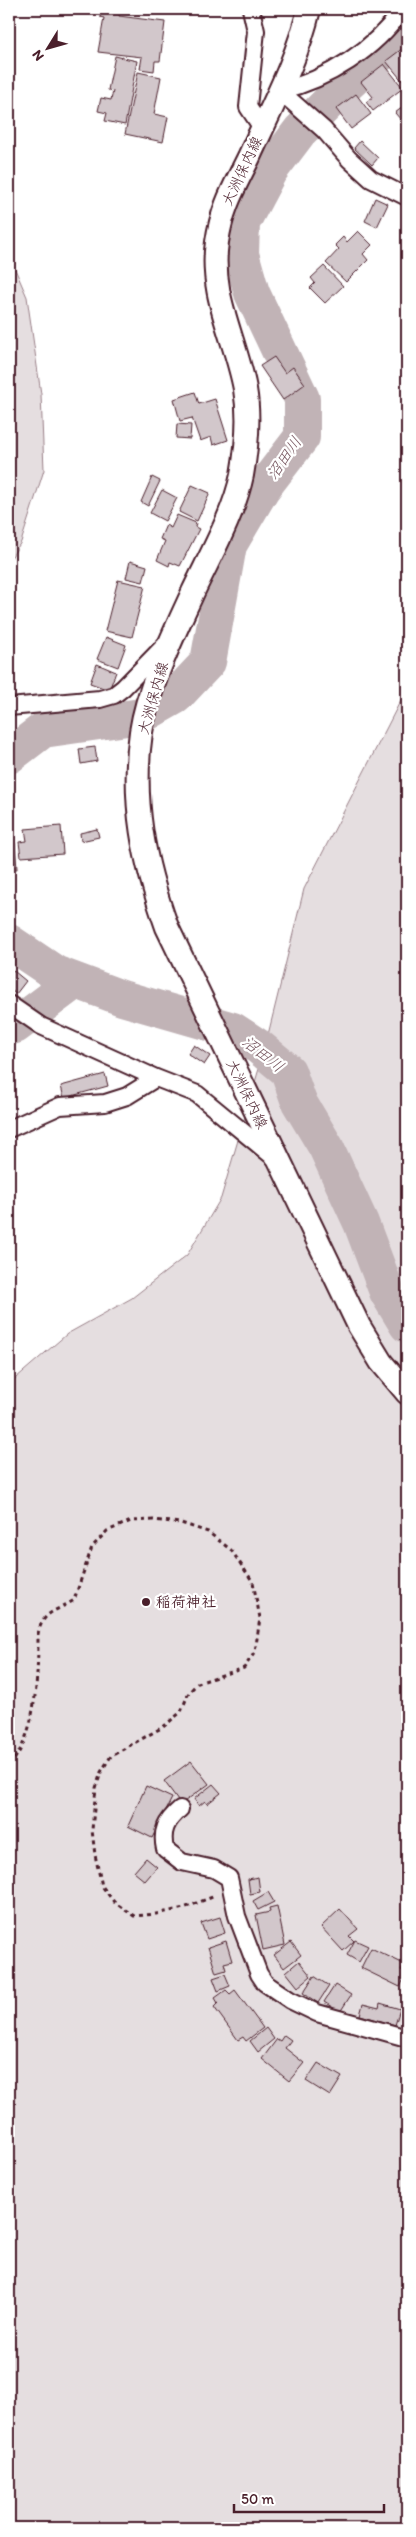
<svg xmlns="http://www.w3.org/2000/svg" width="416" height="2537" font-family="Itim,'Klee One',sans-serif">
<rect width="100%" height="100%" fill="#fff"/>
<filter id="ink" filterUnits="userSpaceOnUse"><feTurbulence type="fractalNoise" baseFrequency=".02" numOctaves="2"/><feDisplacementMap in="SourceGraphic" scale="10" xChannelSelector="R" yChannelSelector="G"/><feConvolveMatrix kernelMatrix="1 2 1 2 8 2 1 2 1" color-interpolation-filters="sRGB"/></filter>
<g filter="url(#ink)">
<path fill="#e5dee0" stroke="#987e86" d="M9,255L27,297L41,394L44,470L21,542L9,561Z
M407,688V2528H9V1384L67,1334L132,1298L187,1255L221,1198L263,1055L304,889Z"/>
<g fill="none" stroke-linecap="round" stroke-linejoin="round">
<path stroke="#c1b3b6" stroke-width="36" d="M9,756L43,730L141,716L176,696L208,662L229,545L262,489L302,437V399L252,293L241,254L242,223L269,172L300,131L343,88L407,29
M9,942L55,973L122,998L233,1030L259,1047L288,1071L299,1102L326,1147L361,1223L387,1292L407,1325
M9,1028L15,1026L75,981"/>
</g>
<path fill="#d2c7cb" stroke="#4a1f2b" d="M101,9H120L119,16L165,22L160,61H155L154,71L140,69L142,57L98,52L104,18L100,17Z
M407,45V80L404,83L386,61Z
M115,56L137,61L125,125L105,121L107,113L98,111L101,98L111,100L113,91L108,90Z
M384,64L403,88L373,111L366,102L373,97L361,82Z
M138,72L161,77L154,114L168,117L163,142L125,134Z
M356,94L371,114L351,129L336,109Z
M403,107L407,112V127L395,113Z
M360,141L378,158L372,165L354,148Z
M375,198L388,204L377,227L365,221Z
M358,231L372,245L363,254L368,260L346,282L326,263L339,249L335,245L343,237L347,242Z
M324,266L343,286L325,303L310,288L315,283L311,278Z
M274,357L285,373L293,367L305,384L283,400L260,366Z
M195,392L199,404L215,399L228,440L213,445L211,437L200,441L192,418L180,421L174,399Z
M177,424L191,425L190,439L176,438Z
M152,477L160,481L148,506L141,502Z
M192,485L210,493L197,521L179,512Z
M162,490L177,498L165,521L150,513Z
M177,515L196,523L195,527L199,529L180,566L170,562L169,566L157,560L165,541L160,539L166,525L171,528Z
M130,561L147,566L143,582L126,578Z
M118,580L145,586L132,637L105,631Z
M106,637L126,645L118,667L97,659Z
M97,664L116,672L109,690L90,683Z
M95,747L97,761L81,764L79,749Z
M61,826L63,854L21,857L19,842L27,841L25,829Z
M97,829L99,837L81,841L80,833Z
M9,843H15L17,869H9Z
M9,967L26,981L16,994L9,989Z
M194,1045L210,1056L204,1065L188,1054Z
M105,1074L108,1086L64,1098L61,1086Z
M191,1761L209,1784L181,1804L164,1781Z
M213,1784L221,1793L207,1804L205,1801L199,1806L194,1799Z
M146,1786L172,1798L152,1838L128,1826Z
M146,1858L157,1867L145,1881L134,1872Z
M258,1877L260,1892L250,1894L248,1879Z
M268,1892L274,1902L258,1910L253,1901Z
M277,1906L285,1945L263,1950L256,1915L270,1912L269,1908Z
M340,1909L358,1929L349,1936L354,1941L343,1951L321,1927Z
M220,1917L225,1933L207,1939L201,1923Z
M355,1940L368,1946L359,1962L347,1955Z
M226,1941L232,1961L224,1963L226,1970L216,1973L208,1947Z
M291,1942L301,1955L284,1968L274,1955Z
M371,1948L404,1964L401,1970L407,1973L400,1987L361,1968Z
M299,1961L311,1976L298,1987L286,1972Z
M225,1974L230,1986L218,1991L213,1978Z
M314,1976L329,1986L318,2003L303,1993Z
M335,1985L351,1995L340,2012L324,2002Z
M226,1990L230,1994L235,1990L263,2028L246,2041L243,2037L238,2040L214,2007L218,2003L215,1998Z
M380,2003L400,2009L395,2025L360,2015L363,2004L379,2008Z
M406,2010L407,2011V2029L401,2028Z
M266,2028L274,2039L258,2052L250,2041Z
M284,2035L291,2040L285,2048L304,2063L289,2081L262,2059L277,2039L280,2041Z
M318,2063L342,2077L330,2096L306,2081Z"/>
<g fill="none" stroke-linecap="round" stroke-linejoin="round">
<defs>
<path id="minor" d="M251,9L256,31L248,107L262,128
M280,91L324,130L349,159L371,179L407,197
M280,91C329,79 374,50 403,9
M9,707L100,699L114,695L123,688L167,643
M9,1004L41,1026L156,1078L197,1094L276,1159
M9,1129L60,1106L105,1103L127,1096L156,1078
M180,1809C166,1821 161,1831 165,1849L182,1862L214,1869L229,1878L237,1916L259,1974L265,1983L290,2000L317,2013L407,2038"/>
<path id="secondary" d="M309,9C297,61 271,108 249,157C234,188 222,207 217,242C209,295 236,339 245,389C250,418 247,447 242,475C234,514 210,556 193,592C174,634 148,686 141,732C131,801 144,863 167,927L359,1326L381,1362L407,1393"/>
</defs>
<use href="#minor" stroke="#4a1f2b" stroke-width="20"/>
<use href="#secondary" stroke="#4a1f2b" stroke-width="26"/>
<path stroke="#4a1f2b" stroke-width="3" stroke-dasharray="4 4" stroke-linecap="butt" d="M9,1765C37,1738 38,1671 38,1634C43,1610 56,1612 74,1600L92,1547L107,1531L131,1521L153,1520L181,1523L208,1532L231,1550L253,1582L260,1618L255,1652L244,1668L198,1683L189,1692L181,1712L163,1727L111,1756L101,1772L96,1788L92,1830L95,1855L102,1886L114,1902L134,1916L156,1914L184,1908L215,1896"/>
<use href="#minor" stroke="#fff" stroke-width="16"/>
<use href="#secondary" stroke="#fff" stroke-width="22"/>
</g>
</g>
<circle fill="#4a1f2b" stroke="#fff" stroke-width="2" cx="146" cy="1602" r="5"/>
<g text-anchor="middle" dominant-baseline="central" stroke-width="4.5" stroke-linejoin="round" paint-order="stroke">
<g font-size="15" fill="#4a1f2b" stroke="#fff">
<text transform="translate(242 171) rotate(-65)">大洲保内線</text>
<text transform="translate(153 698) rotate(-74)">大洲保内線</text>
<text transform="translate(247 1094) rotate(64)">大洲保内線</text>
</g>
<g font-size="15" font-weight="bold" fill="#4a1f2b" stroke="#fff" text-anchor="start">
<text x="156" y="1602">稲荷神社</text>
</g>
<g font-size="16" font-style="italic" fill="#74535c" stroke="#fff">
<text transform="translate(284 458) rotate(-55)">沼田川</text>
<text transform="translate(263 1054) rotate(38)">沼田川</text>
</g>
</g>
<rect width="416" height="2537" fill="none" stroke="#fff" stroke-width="30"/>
<rect x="15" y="15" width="386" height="2507" fill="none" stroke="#4a1f2b" stroke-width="2" filter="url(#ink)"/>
<g transform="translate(48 48) rotate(233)" stroke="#ffffff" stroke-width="4" paint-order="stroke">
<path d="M0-4L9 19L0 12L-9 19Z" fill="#4a1f2b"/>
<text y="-8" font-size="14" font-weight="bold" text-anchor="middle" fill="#4a1f2b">N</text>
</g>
<path d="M234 2504v8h150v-8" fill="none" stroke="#4a1f2b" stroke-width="2.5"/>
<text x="241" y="2504" font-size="15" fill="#4a1f2b" stroke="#ffffff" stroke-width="4" paint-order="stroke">50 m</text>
</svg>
